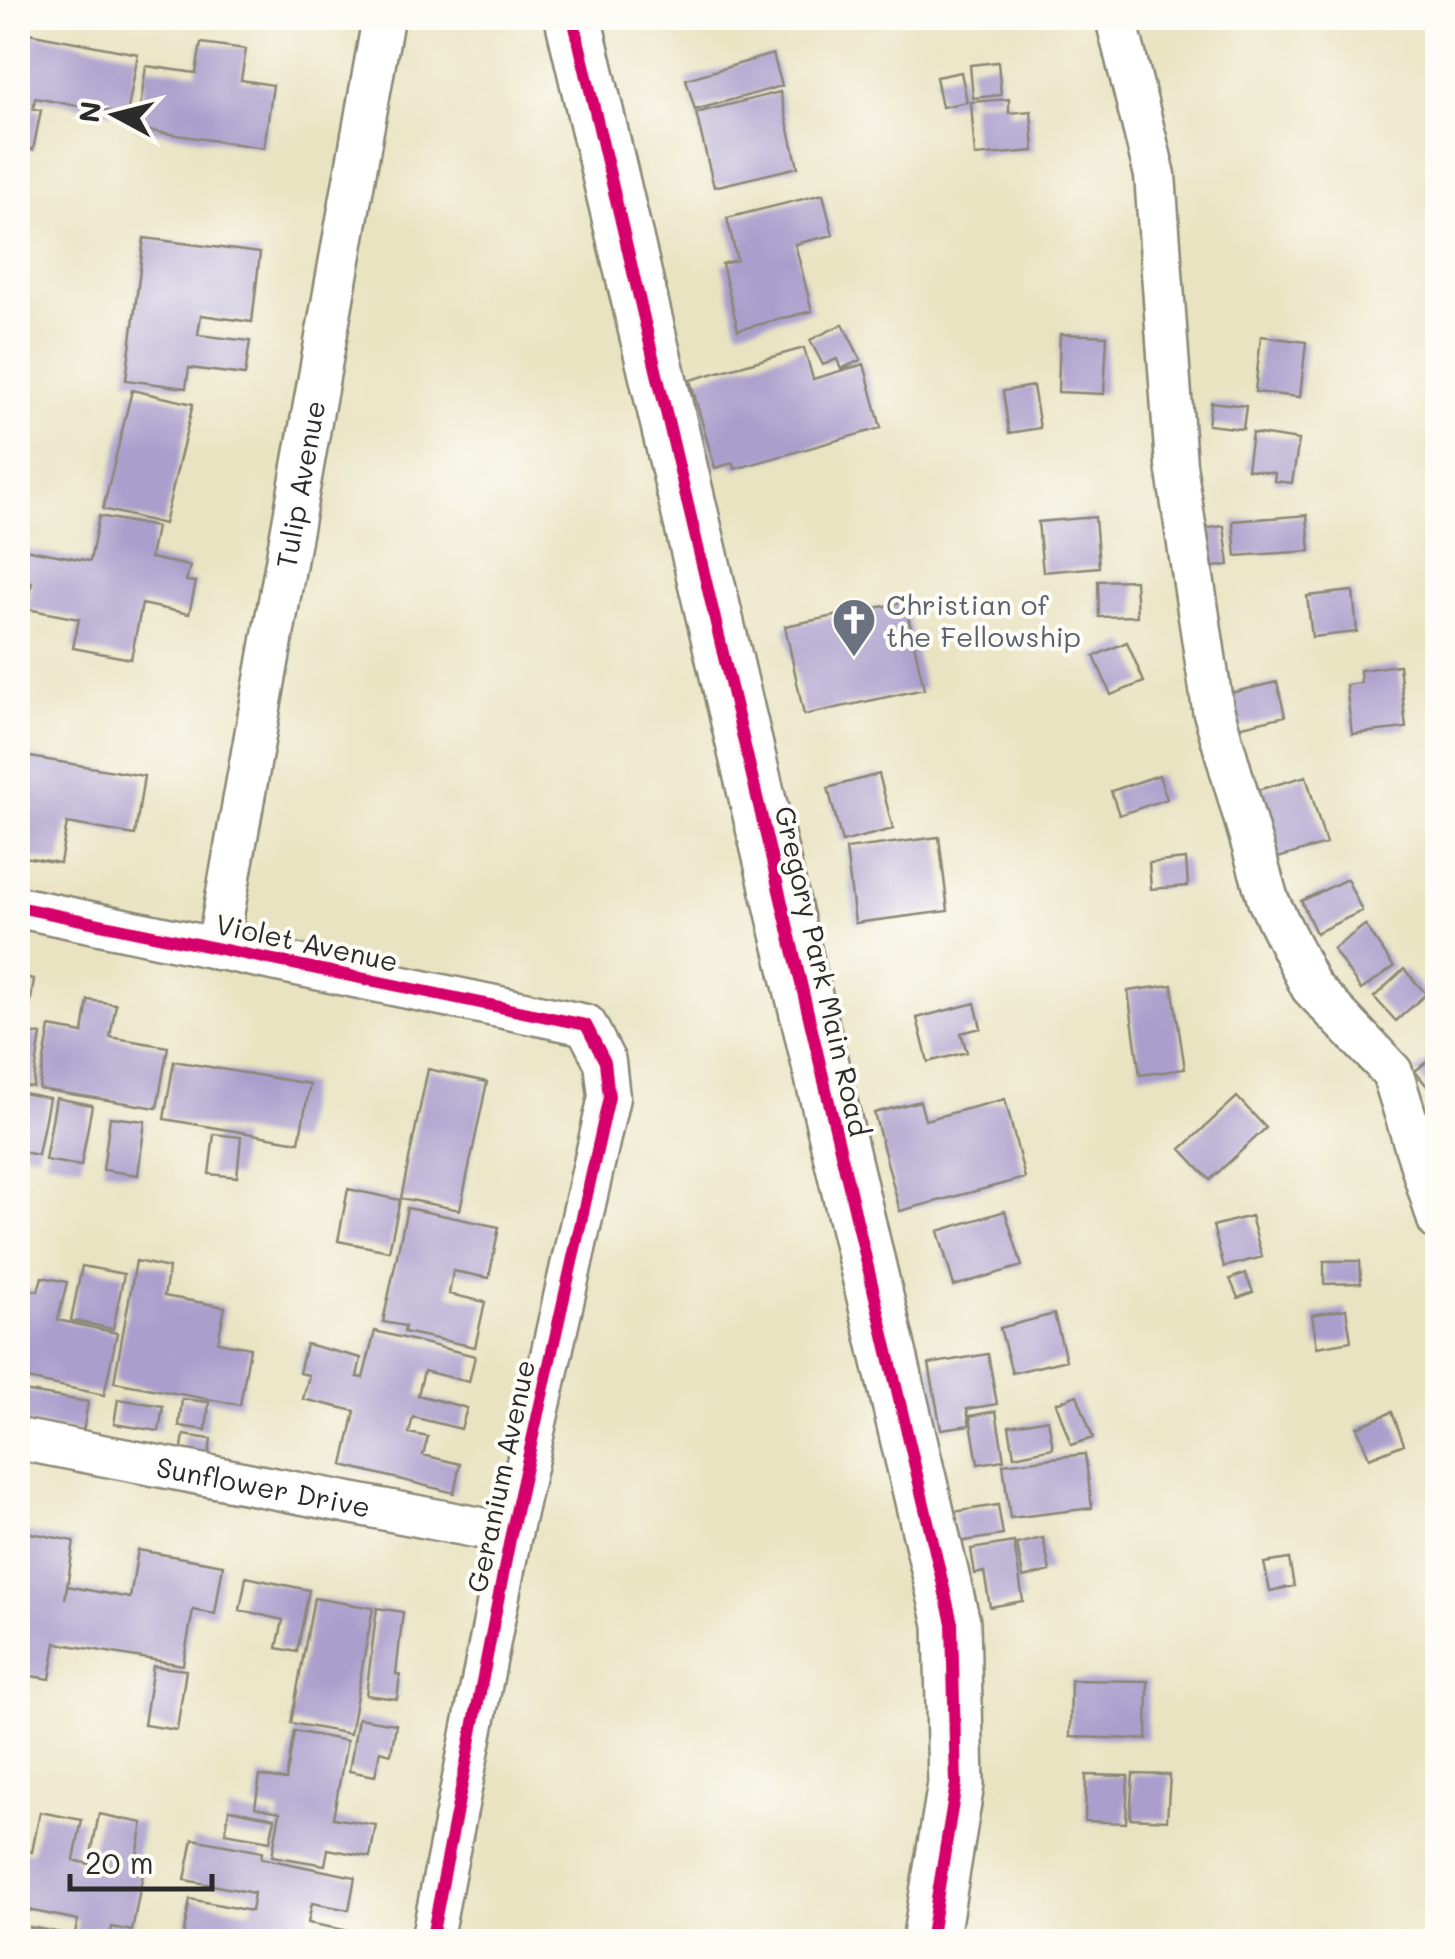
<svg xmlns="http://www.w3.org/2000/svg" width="1455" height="1959" font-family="Mali,sans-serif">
<rect width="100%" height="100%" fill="#fdfcf7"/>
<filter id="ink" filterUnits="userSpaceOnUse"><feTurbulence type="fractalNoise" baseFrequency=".01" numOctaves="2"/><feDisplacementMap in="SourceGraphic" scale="20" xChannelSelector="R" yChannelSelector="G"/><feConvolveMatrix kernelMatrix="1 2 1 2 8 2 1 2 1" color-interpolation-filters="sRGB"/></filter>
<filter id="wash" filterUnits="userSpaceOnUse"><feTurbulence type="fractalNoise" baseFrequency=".0048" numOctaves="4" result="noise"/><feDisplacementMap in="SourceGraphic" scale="40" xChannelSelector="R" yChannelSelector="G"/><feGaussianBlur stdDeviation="2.25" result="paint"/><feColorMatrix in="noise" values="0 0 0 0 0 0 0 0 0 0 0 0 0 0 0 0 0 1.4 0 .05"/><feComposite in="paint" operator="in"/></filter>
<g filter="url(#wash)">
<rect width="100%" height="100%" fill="#e9e3c1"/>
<g id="blocks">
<path fill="#aa9fcc" d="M18,31L138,54L127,115L35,98L33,109L41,110L33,150L18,147Z
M201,43L246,49L241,80L273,85L264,148L137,129L146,66L196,73Z
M773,54L782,86L695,110L686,79Z
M998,62L1001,95L973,98L970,65Z
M961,72L967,102L942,107L936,77Z
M780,92L798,167L714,187L696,113Z
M1009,99V113L1031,111L1034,151L975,156L971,102Z
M823,194L833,235L795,244L812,311L738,330L722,264L737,260L727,218Z
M144,238L260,253L252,322L201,315L198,335L250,341L245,375L189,368L186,388L126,380Z
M843,324L861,360L841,369L837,359L823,365L810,340Z
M1060,334L1107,336L1104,394L1058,392Z
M1261,336L1306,342L1300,397L1255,392Z
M804,348L813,379L864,364L881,428L735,469L733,463L715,468L690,380Z
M1033,386L1040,428L1009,433L1003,391Z
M132,390L193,404L164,524L103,509Z
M1211,402L1246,406L1243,429L1208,425Z
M1252,433L1299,440L1292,483L1274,481L1275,473L1247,469Z
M1307,515L1310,551L1236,556L1233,521Z
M99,516L156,527L150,558L190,566L186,581L196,582L189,614L142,604L131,659L73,648L79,619L27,609L32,582L18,580L24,549L90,561Z
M1095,517L1099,567L1043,572L1038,522Z
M1224,526L1229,565L1199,569L1195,530Z
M1135,580L1137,616L1099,617L1098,581Z
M1353,591L1357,632L1312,637L1307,596Z
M905,602L924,689L804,715L785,626Z
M1127,642L1144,682L1111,695L1094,656Z
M1399,665L1406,728L1352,734L1346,685L1361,683L1360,670Z
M1277,682L1285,716L1238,727L1230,693Z
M18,755L144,776L135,835L67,823L60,863L18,856Z
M879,774L893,829L842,842L828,788Z
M1159,775L1167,799L1119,815L1111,791Z
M1306,776L1326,844L1264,862L1244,794Z
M939,837L948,911L855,923L846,849Z
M1186,859L1188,886L1151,889L1149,863Z
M1347,879L1362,911L1316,933L1301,901Z
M1365,925L1394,967L1361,990L1333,949Z
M1404,969L1426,994L1396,1021L1374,997Z
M18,976L34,979L27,1027L18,1025Z
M1172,985L1185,1069L1140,1075L1128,991Z
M88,1000L116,1004L110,1037L168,1047L157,1108L39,1089L50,1027L83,1033Z
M975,1003L981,1028L961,1033L967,1052L928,1062L917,1018Z
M18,1031L41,1035L33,1087L18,1085Z
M1438,1053V1092L1434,1095L1415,1071Z
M174,1061L310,1084L299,1142L164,1119Z
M428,1069L487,1082L460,1210L401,1198Z
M18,1092L49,1098L38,1155L18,1151Z
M1237,1097L1266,1128L1210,1180L1181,1149Z
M56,1098L92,1105L81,1166L45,1160Z
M1005,1099L1025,1178L900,1211L874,1113L920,1101L925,1120Z
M110,1117L145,1121L138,1175L103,1170Z
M214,1134L241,1137L237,1177L209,1174Z
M348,1189L400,1200L389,1251L338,1241Z
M407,1208L499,1227L489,1278L453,1271L449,1294L485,1302L475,1347L404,1332L405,1326L383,1322Z
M1005,1211L1022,1266L954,1286L938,1231Z
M1251,1216L1262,1257L1224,1267L1213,1226Z
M136,1261L169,1268L164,1296L225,1307L218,1342L250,1348L240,1405L114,1382Z
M1324,1261H1360L1361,1283L1324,1284Z
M82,1266L124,1274L113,1329L71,1320Z
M1245,1273L1253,1292L1238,1298L1230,1279Z
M42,1277L67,1282L58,1320L117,1333L104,1395L18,1377V1312L23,1288L38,1291Z
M1346,1309L1351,1341L1317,1347L1312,1315Z
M1054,1314L1066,1360L1012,1373L1000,1328Z
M375,1331L475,1356L469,1382L424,1371L418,1395L467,1408L461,1429L413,1417L409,1433L428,1437L423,1455L460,1464L454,1493L343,1465L355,1411L303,1399L309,1375L299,1373L306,1344L361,1358L357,1377L363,1378Z
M988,1354L997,1404L967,1409L970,1425L941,1429L929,1364Z
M18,1390L88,1402L83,1432L18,1422Z
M1077,1395L1093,1438L1071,1445L1056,1403Z
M118,1399L163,1406L159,1431L114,1424Z
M182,1399L209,1402L206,1430L179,1426Z
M996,1411L1004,1460L978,1464L970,1416Z
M1392,1412L1404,1444L1369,1458L1357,1427Z
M1048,1419L1053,1448L1014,1456L1009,1426Z
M184,1435L211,1439L207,1470L179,1466Z
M1085,1454L1092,1508L1010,1518L1003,1464Z
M998,1505L1003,1535L958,1542L953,1512Z
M20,1531L74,1541L65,1600L67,1586L130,1598L138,1550L223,1565L215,1614L193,1610L183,1665L56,1643L50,1679L18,1674V1545Z
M1043,1538L1050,1571L1023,1578L1017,1544Z
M1014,1542L1023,1601L990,1607L984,1572L975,1574L971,1549Z
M1289,1559L1294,1586L1270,1591L1264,1563Z
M246,1577L309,1590L297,1652L277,1648L283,1620L240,1610Z
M314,1598L373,1608L350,1734L291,1723Z
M377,1608L403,1612L396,1674L400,1675L397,1699L366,1695Z
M153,1666L186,1670L177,1730L144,1725Z
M1071,1680L1148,1681L1147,1739L1070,1737Z
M358,1718L396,1724L391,1754L380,1751L375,1776L349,1771Z
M294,1731L347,1741L333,1818L376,1825L370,1857L328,1849L325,1865L272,1856L280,1812L255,1807L260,1776L286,1780Z
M1133,1774L1170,1775L1167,1820L1130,1818Z
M1086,1775L1128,1776L1126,1823L1085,1821Z
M229,1809L275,1818L270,1841L225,1833Z
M40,1812L82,1820L74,1860L89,1864L99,1814L143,1823L134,1872L143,1874L132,1931L112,1927L109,1942H73L78,1920L18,1908V1850L32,1852Z
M193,1839L262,1852L261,1858L355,1877L349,1910L312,1903L308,1923L350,1931L348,1942H182L190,1899L251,1911L254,1893L185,1880Z
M30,1927L61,1933L59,1942H26Z"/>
</g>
</g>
<g filter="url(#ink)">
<use href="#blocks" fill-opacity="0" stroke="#8a8776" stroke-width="2.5"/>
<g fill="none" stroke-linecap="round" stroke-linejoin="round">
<defs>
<g id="street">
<path d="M1116,18L1155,175L1176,465L1213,709L1268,900L1311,987L1392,1072L1438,1220"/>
<path d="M18,907L586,1025L605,1062L609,1097L511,1534L431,1942"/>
<path id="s1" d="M217,949L383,18"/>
<path id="s2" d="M18,1439L511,1534"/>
</g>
<path id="secondary" d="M573,18L952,1623L956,1784L930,1942"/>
</defs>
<use href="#street" stroke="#8a8776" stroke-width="45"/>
<use href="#secondary" stroke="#8a8776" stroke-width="60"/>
<use href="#street" stroke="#fff" stroke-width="40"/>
<use href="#secondary" stroke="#fff" stroke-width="55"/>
<defs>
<path id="cycleway" d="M573,18L952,1623L956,1784L930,1942
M18,907L586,1025L605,1062L609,1097L511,1534L431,1942"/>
</defs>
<use href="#cycleway" stroke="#fdfcf7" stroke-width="19"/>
<use href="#cycleway" stroke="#d6006c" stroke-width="12"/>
</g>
</g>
<defs>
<symbol id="church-pin" viewBox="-11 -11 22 30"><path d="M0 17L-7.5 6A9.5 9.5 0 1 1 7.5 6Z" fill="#6b7280" stroke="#fdfcf7"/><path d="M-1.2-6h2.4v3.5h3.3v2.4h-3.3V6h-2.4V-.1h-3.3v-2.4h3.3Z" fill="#fff"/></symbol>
</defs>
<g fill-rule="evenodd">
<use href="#church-pin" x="829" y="595" width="50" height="68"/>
</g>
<g text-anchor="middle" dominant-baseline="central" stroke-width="8" stroke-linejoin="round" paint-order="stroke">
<g font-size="28" fill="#2b2b2b" stroke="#fdfcf7">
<text stroke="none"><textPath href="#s1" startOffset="472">Tulip Avenue</textPath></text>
<text transform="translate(307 942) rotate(12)">Violet Avenue</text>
<text transform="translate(823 971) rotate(77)">Gregory Park Main Road</text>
<text transform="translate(500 1476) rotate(-78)">Geranium Avenue</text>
<text stroke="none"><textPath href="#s2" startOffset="250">Sunflower Drive</textPath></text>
</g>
<g font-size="28" fill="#5b616d" stroke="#fdfcf7" text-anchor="start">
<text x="886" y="604">Christian of<tspan x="886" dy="32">the Fellowship</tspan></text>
</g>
</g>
<rect width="1455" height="1959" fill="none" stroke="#fdfcf7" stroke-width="60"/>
<g transform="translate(115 115) rotate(277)" stroke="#fdfcf7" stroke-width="8" paint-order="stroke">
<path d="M0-8L18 38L0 25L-18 38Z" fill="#2b2b2b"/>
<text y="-15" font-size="28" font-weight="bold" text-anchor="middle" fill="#2b2b2b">N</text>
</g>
<path d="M70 1874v15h142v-15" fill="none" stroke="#2b2b2b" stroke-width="5"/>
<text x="85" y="1874" font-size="30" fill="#2b2b2b" stroke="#fdfcf7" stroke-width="8" paint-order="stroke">20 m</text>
</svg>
